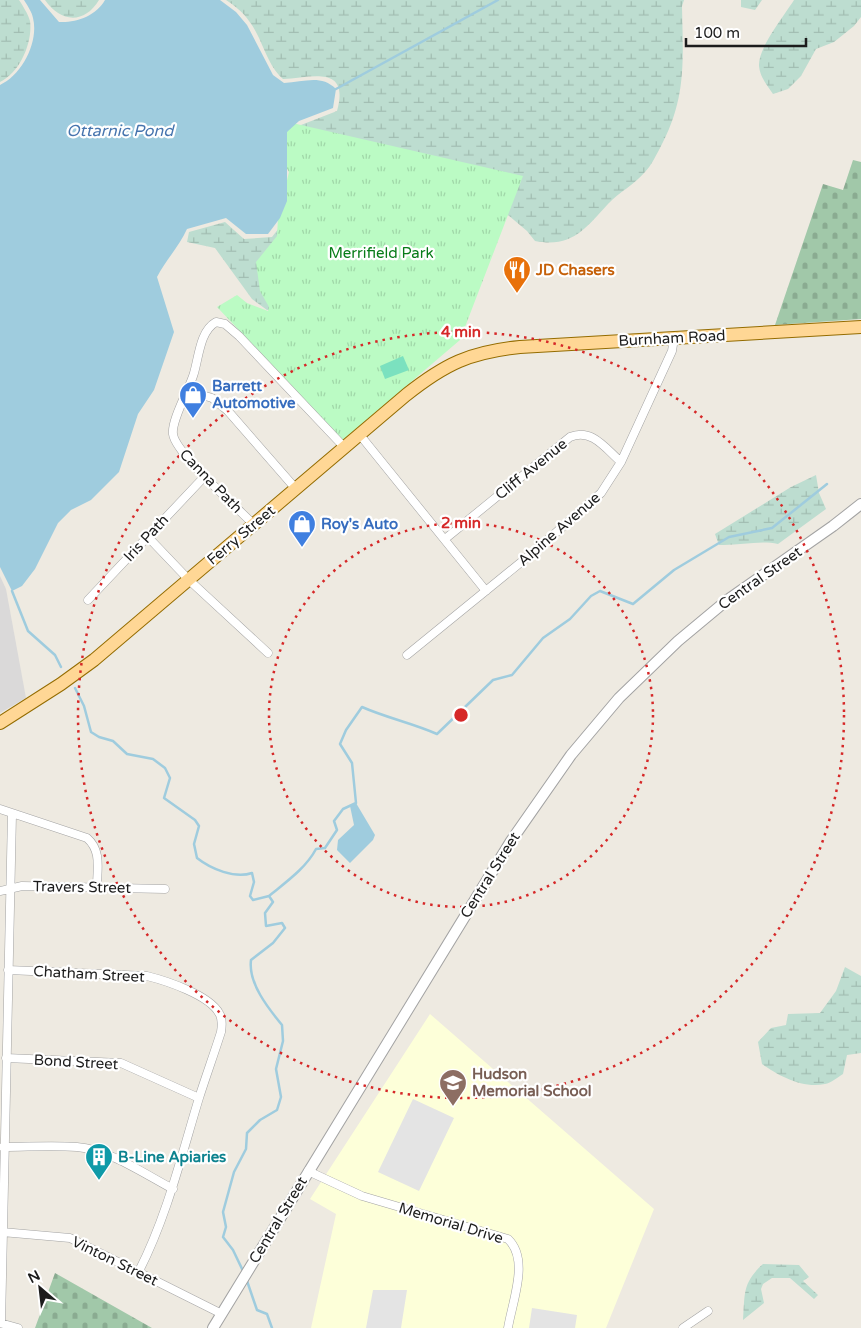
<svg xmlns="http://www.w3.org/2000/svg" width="861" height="1328" font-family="'Varela Round',sans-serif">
<defs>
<pattern id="wetland-marsh" width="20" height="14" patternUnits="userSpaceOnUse" patternTransform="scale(1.25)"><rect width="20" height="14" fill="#bdddd0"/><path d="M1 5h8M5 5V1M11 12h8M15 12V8" fill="none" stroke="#a2bdb2"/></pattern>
<pattern id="cemetery-stones" width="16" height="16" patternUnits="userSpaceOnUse" patternTransform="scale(1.25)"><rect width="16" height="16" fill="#a1c8a9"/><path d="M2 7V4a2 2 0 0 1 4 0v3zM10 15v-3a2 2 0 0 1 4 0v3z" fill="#8aab91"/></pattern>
<pattern id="park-tufts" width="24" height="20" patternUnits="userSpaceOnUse" patternTransform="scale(1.25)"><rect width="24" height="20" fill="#bbfbc4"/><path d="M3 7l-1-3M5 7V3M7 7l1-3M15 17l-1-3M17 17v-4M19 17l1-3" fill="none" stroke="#a0d7a8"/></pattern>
</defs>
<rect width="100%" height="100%" fill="#eeeae1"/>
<path fill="#dad9d9" d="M0,576L6,589L26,698L0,713Z"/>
<path fill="#fdffd9" d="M430,1014L654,1209L606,1328H311L336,1214L310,1199Z"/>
<path fill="url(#wetland-marsh)" d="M0,0H19C23,6 28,14 30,21C33,42 20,73 0,82Z
M45,0H99C84,25 60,22 45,0Z
M226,0H684L682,6C683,62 687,99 659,150C655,157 651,166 645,172C634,185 619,192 608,204C585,229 572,248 535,241L527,231L502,210L292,306L267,310L252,299L215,248L187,242L189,232L225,222L244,239L272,237L286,219L293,200L291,135L301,125L337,111C350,64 311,78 283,79C266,64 263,39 249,21C243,12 235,6 226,0Z
M741,0H762L755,10L741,7Z
M794,0H861V17L854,26L834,42L816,49L801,76L788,89L773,94C767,85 760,77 759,66C758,48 784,16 794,0Z
M816,475L819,493L826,509L778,544C759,540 739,546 719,545L715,534L791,487Z
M845,967L861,976V1053L847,1055L843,1074C838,1077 831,1083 825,1084C803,1089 779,1076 762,1064L758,1042L771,1028L786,1025L788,1014L820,1013L836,991Z
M763,1264L799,1265L809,1277L803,1281L818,1295L814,1299L790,1278H772L763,1284L761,1289L764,1303L743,1320C745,1294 742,1283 763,1264Z"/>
<path fill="url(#cemetery-stones)" d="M853,160L861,162V319L775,325L823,184L843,190Z
M55,1273L152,1328H35Z"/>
<path fill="url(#park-tufts)" d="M288,122L523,176L460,340L343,440L217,307L237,295L247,303L268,311L269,307L260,291L256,262L277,236L278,218L289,172L286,167L281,136Z"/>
<path fill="#7be1bf" d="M403,356L409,370L385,379L380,366Z"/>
<path fill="#e4e4e4" d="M413,1099L454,1118L419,1191L378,1172Z
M373,1290H407L401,1328H366Z
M532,1308L577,1315L575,1328H529Z"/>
<path fill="#9fccde" d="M24,0H40L59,22C76,23 96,16 105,0H220L236,12L247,25L273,75L284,83C304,82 321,74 336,89L333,108L299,121L287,132V201L280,218L268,234H246L226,218L187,229C180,245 166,260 157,277L174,332L154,390L138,414L119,472L91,500L71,510L58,523L35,569L22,586L12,591L0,567V85C22,75 39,42 33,18C32,12 27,5 24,0Z
M356,803L375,835L373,840L350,863L337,850L338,840L354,825L350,806Z"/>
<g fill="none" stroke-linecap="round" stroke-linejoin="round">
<path stroke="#9fccde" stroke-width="2.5" d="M336,89L498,0
M12,591L28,631L55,655L61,667
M75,688L84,706L91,732L99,737L113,741L127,754L153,759L165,768L170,778L164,798L195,820L199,826L194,844L197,858C211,869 235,879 252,873L254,882L250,896L253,900L269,896L273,902L265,913L266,926L282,923L285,928L273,943L251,960C248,983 268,1008 282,1025L283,1041L276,1069L281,1097L277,1110L260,1120L247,1133L246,1149L234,1172L223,1212L226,1227L223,1237L233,1250L244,1273
M269,896C286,882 306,868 316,849L325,848L337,830L334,821L343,809L356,803L352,763L340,744L346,730L362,707C387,718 412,723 437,734L493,680L512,675L543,638L570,619L591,596L600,591L633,604L674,570L729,537L772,528L827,484
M246,1278L257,1310L267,1314L272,1328"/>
<defs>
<path id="minor" d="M189,391L212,398L228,411L296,489
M360,435L486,591
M254,525C238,508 175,453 173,434C171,420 190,388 194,373C199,356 200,331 216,322L225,324L239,336L345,448
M148,537L189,580L268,653
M445,539L570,437C592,428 605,448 621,462
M88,600L205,476
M407,655L536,550L601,493L621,462L672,351L674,338
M0,809L87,838C102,851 97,869 97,887
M0,891L22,886L165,889
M8,970L147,976C167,981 209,995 219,1013C223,1019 222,1026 221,1032C214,1054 206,1076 199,1098C181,1157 167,1216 139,1271
M6,1058L121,1063L199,1098
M3,1147C27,1147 53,1145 77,1147C110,1150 143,1173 173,1189
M308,1171L362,1196L508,1239C530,1260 512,1302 508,1328
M2,1232L70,1238L222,1314
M0,1323L18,1328
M1,1323L12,814
M683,1328L708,1311"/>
<path id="tertiary" d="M213,1328L511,841L571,755L619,698L678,641L726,601L833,526L861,504"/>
<path id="primary" d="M0,723L61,684L94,660L406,395C445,364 470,352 520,347L861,327"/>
</defs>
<use href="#minor" stroke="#a3a3a3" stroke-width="9"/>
<use href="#tertiary" stroke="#a3a3a3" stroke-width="12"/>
<use href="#primary" stroke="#946c00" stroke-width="14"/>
<use href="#minor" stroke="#fff" stroke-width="8"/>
<use href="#tertiary" stroke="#fff" stroke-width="10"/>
<use href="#primary" stroke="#ffd795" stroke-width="12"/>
</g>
<g fill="none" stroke="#d62828" stroke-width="2.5" stroke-dasharray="2.5 5">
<circle cx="461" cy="715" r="192"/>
<circle cx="461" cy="715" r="383"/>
</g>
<defs>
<symbol id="restaurant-pin" viewBox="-11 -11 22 30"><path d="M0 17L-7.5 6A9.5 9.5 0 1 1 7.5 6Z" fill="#e8710a" stroke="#fff"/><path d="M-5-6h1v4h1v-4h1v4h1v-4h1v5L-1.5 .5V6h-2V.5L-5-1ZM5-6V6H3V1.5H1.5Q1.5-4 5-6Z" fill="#fff"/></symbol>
<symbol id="shop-pin" viewBox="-11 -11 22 30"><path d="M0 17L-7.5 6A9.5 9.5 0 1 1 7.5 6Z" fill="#3f7fe0" stroke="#fff"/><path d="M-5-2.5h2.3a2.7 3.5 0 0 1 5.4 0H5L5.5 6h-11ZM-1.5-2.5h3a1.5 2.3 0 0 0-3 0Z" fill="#fff"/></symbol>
<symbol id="school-pin" viewBox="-11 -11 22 30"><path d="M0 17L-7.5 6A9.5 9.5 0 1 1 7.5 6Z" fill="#8d6e63" stroke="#fff"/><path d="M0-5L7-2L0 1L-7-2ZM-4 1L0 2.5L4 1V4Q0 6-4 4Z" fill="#fff"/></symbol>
<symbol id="building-pin" viewBox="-11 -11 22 30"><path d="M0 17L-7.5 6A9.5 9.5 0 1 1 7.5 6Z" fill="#0f9aa8" stroke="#fff"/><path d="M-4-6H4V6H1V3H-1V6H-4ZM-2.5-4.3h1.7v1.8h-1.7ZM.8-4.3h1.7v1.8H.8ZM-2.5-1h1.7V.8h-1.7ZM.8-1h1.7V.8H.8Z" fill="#fff"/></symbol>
</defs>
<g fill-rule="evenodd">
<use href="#restaurant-pin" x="501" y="254" width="32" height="43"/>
<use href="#shop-pin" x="177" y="379" width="32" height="43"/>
<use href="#shop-pin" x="286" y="508" width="32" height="43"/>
<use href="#school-pin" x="437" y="1067" width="32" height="43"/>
<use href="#building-pin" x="83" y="1141" width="32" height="43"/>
</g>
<g text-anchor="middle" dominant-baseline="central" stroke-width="4.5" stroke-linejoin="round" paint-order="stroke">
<g font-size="15" fill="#077c18" stroke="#fff">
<text x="381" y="253">Merrifield Park</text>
</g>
<g font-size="15" font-weight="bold" fill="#c56008" stroke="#fff" text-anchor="start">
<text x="536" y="270">JD Chasers</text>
</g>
<g font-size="15" fill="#1c1c1c" stroke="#fff">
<text transform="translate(672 338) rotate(-3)">Burnham Road</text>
<text transform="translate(531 469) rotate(-39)">Cliff Avenue</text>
<text transform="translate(211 481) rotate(46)">Canna Path</text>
<text transform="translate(559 529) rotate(-41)">Alpine Avenue</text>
<text transform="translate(241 535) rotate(-40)">Ferry Street</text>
<text transform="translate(146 538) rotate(-47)">Iris Path</text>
<text transform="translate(760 578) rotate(-35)">Central Street</text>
<text transform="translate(490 875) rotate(-58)">Central Street</text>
<text transform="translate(82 887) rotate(1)">Travers Street</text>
<text transform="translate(89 974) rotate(3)">Chatham Street</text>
<text transform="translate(76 1062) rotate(3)">Bond Street</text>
<text transform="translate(278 1220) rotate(-59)">Central Street</text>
<text transform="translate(451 1223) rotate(17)">Memorial Drive</text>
<text transform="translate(115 1261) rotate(26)">Vinton Street</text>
</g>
<g font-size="15" font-weight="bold" fill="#366cbe" stroke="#fff" text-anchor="start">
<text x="212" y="386">Barrett<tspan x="212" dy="17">Automotive</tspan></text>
<text x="321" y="524">Roy's Auto</text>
</g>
<g font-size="15" font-weight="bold" fill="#785e54" stroke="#fff" text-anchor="start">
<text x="472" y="1074">Hudson<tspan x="472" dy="17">Memorial School</tspan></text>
</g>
<g font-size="15" font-weight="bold" fill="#0d838f" stroke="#fff" text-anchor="start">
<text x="118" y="1157">B-Line Apiaries</text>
</g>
<g font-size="16" font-style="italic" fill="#4674ae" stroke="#fff">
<text x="120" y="131">Ottarnic Pond</text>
</g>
</g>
<circle cx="461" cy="715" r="8" fill="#d62828" stroke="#fff" stroke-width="2.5"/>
<g font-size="15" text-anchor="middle" font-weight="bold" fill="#d62828" stroke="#fff" stroke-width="4.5" stroke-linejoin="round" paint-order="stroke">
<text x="461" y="337">4 min</text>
<text x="461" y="528">2 min</text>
</g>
<g transform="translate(40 1288) rotate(332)" stroke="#ffffff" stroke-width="4" paint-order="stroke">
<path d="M0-4L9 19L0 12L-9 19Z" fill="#1c1c1c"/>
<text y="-8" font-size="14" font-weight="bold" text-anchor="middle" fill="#1c1c1c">N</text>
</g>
<path d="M686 38v8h120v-8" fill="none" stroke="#1c1c1c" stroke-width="2.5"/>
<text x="694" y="38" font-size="15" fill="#1c1c1c" stroke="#ffffff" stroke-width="4" paint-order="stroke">100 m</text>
</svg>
